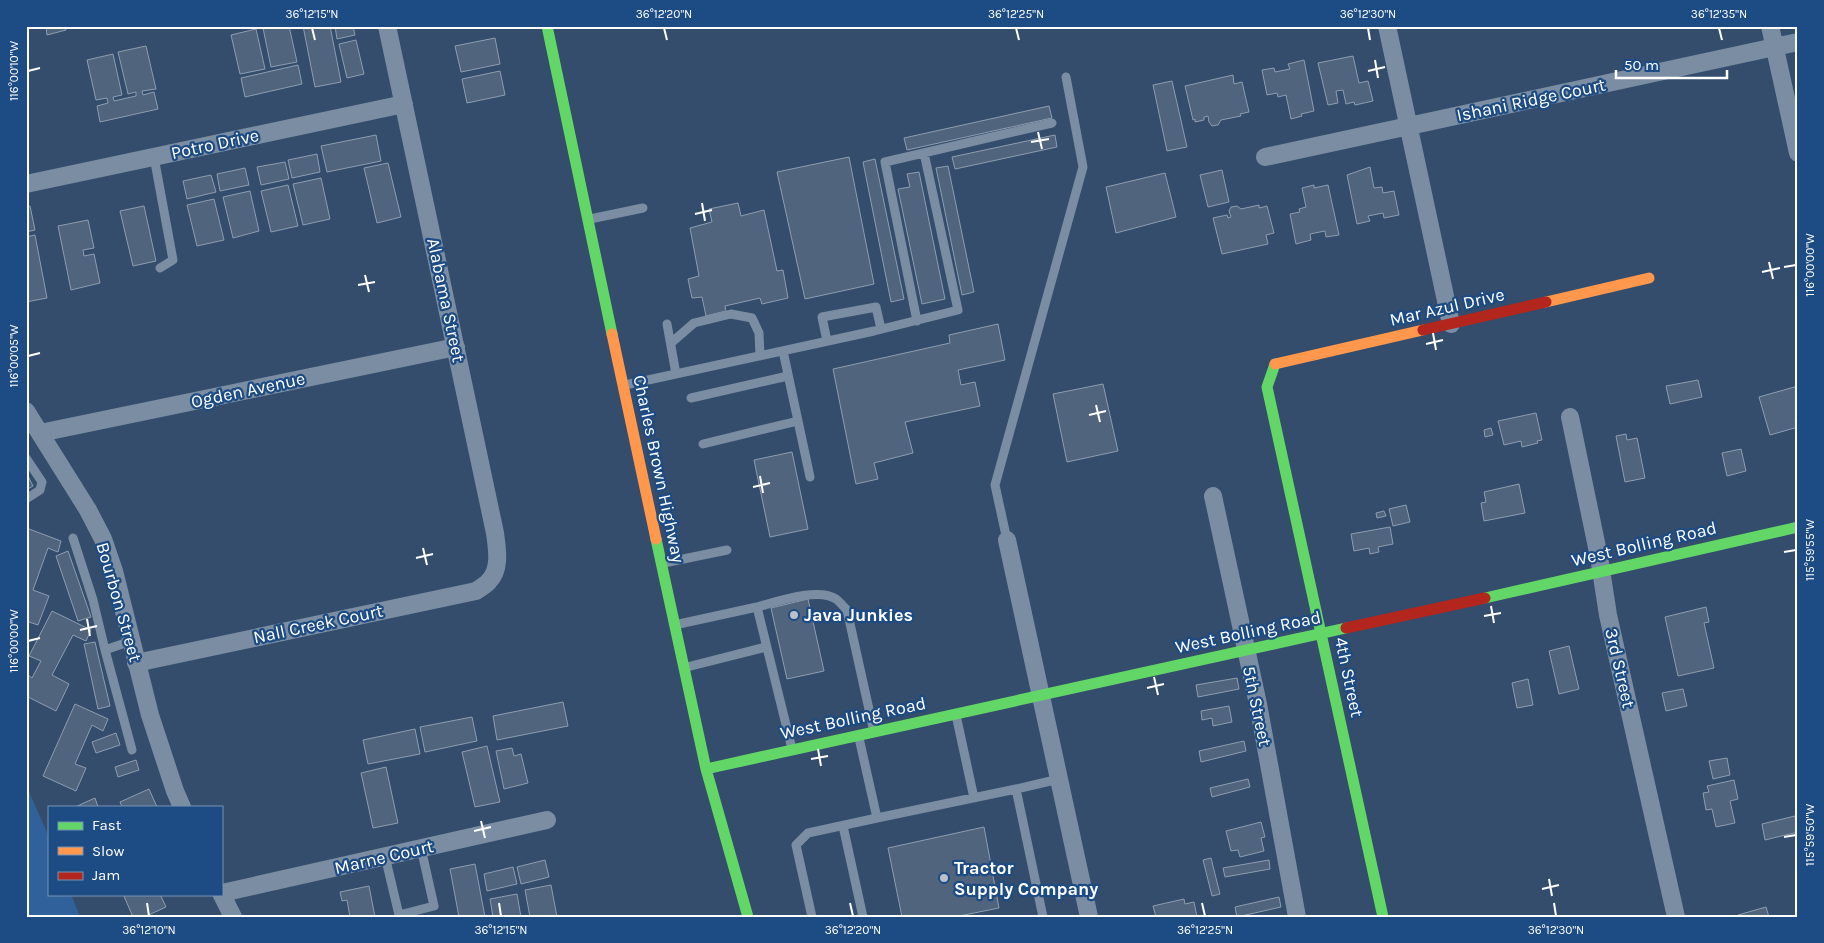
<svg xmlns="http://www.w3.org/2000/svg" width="1824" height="943" font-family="Karla,sans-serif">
<rect width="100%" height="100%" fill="#344d6c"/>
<path fill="#31619a" d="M26,785L49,837V894H71L80,917H26Z"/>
<path fill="#50647d" stroke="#8e9db0" d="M46,26H65L66,30L47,35Z
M269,26H289L297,62L271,67L263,28Z
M303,26H330L341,82L315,87Z
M335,26H353L355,35L337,39Z
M256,29L265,69L240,74L231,35Z
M495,38L500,64L461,72L455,46Z
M356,40L364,74L347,78L339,44Z
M146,46L156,89L142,91L143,95L154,92L158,109L100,122L97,106L108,103L107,98L96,100L87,60L113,54L122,95L113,97L114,101L136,96V92L128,94L118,52Z
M1353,56L1359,83L1368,81L1373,101L1355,105L1354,102L1346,104L1343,90L1336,91L1338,103L1328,105L1318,63Z
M1304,60L1314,111L1301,114L1302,116L1291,119L1286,95L1278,97L1277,93L1267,95L1262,70L1274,68L1275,72L1290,69L1288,64Z
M298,65L302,84L245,97L241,78Z
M500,71L505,95L467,103L462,79Z
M1233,75L1234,84L1242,82L1249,112L1240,114L1241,116L1221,120L1218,125L1212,126L1209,122L1208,116L1204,117V120L1195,122V119L1193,120L1185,86Z
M1172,81L1187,147L1167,151L1153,85Z
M1049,106L1052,118L907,150L904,138Z
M376,135L381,161L327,172L321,146Z
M1055,135L1057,147L955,169L952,157Z
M317,154L320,172L292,178L288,160Z
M849,157L874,284L805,299L777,172Z
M875,159L904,299L891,302L863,162Z
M285,162L289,179L261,185L257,167Z
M388,163L401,217L377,223L364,168Z
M948,166L974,292L962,295L936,168Z
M1370,167L1374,188L1382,187L1383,193L1394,191L1399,215L1384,218L1383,213L1368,216L1370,221L1357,224L1347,175Z
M245,168L249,185L220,191L217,174Z
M1222,170L1229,202L1208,207L1200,175Z
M919,172L945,299L922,304L898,189L910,187L907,174Z
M1165,173L1176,217L1116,233L1106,187Z
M211,175L216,192L187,199L183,181Z
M321,178L330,219L303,225L293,184Z
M288,185L298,226L271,232L261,191Z
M1314,185V188L1328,185L1339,235L1326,237L1325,231L1310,234L1311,240L1296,244L1290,214L1300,212L1299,209L1306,207L1302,188Z
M250,191L259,231L233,238L223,197Z
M214,199L224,240L197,246L187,205Z
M738,203L741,216L764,210L777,271L783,270L788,298L762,304L760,298L725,306L726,311L706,316L702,297L692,298L688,279L699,276L690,228L712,222L709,209Z
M1259,205V208L1267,206L1274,233L1266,235L1268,244L1222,254L1213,218L1227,215L1228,218L1231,217L1229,211L1231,207L1237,206L1241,209Z
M30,206L35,230L26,232V207Z
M144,206L156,261L133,266L120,211Z
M88,220L94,248L83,250L84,256L94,254L100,283L71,290L58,226Z
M35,235L47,298L26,302V237Z
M998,324L1005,360L958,370L961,385L975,382L980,406L905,422L913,453L874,463L878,479L856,484L833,369L950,343L949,335Z
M1698,380L1702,397L1670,404L1666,386Z
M1103,384L1118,451L1067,462L1053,394Z
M1798,386V407H1796L1798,419L1795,420L1798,427L1770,435L1759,397Z
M1536,413L1542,440L1537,441L1538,443L1522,447L1521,441L1504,445L1498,421Z
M1491,428L1493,435L1485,437L1484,430Z
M1626,434L1627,440L1637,438L1645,478L1625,482L1616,436Z
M1741,449L1746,471L1727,476L1722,453Z
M792,452L808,529L770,537L754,460Z
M26,476H28L33,486L26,490Z
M1519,484L1525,513L1484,521L1481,503L1486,502L1484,492Z
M1406,505L1410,522L1393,526L1389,509Z
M1384,511L1386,516L1377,518L1376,513Z
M1390,527L1393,544L1378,547L1379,552L1370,554L1369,548L1354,551L1351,534Z
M29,529L61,541L58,552L48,548L33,590L49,596L38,625L26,621V536Z
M68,551L91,617L78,621L56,556Z
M808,599L824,671L787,679L771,608Z
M1706,607L1709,622L1704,623L1714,668L1678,676L1665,617Z
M52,611L91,630L86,641L73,635L52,675L69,684L56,711L26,696V679L28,675L32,678L41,661L29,656Z
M95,642L110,706L98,709L84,644Z
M1569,646L1579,689L1559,694L1549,651Z
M1237,678L1239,689L1198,697L1196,685Z
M1528,679L1533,705L1517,708L1512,683Z
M1683,689L1687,706L1666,711L1662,693Z
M563,702L568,726L497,740L493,716Z
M75,704L108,719L103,731L92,725L75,764L86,768L76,791L43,776Z
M1229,706L1232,722L1213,726L1212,718L1202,720L1201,711Z
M472,717L477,741L425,752L420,727Z
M415,729L420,754L368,764L363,740Z
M116,733L120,745L96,753L92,742Z
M1244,741L1246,751L1201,762L1199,751Z
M487,746L500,802L475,807L462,752Z
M512,748L514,756L521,754L528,783L504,789L496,751Z
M1727,758L1730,775L1713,779L1709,761Z
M136,760L139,770L118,777L115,767Z
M386,767L398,823L373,828L361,773Z
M1248,779L1250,787L1212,797L1210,788Z
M1734,780L1738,799L1730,801L1735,823L1716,827L1712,809L1706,810L1703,793L1709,792L1707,786Z
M149,789L157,807H122L120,802Z
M95,798L98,807H75Z
M1795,816L1798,832L1765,840L1762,824Z
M1261,822L1265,837L1261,838L1264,851L1240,857L1238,850L1231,851L1226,831Z
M984,827L999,908L954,917H902L888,848Z
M1211,858L1220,894L1212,896L1203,860Z
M545,860L549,877L521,884L517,867Z
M1269,860L1270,869L1225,877L1223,868Z
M475,864L485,917H459L450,869Z
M513,867L517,884L487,891L484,874Z
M551,885L557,917H530L525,890Z
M369,886L375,917H350L347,900L342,901L340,892Z
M123,894H160L166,907L144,917H133Z
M517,894L521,917H493L490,899Z
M1279,897L1281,907L1237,917L1235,907Z
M1184,899L1185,904L1194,902L1197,917H1156L1153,906Z
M1766,907L1769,917H1738V915Z"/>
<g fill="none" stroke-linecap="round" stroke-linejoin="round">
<path stroke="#7a8da2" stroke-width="9" d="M154,157L173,260L160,268
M590,219L643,208
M917,321L885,162L1052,123
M667,324L676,374
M827,341L822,317L876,307L881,329
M671,343L694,323L731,314L752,318L759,333L760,356
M783,351L810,477
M625,385L874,331L958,310L924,153
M691,398L788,376
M703,444L798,421
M26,458L42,482L40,490L26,499
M73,538L93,600L105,650L131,641
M1007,540L995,485L1083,167L1066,77
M664,563L727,550
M757,607C776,602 818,587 836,599C840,602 843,606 847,610L874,732
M679,624L757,607L792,749
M105,650L132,750
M687,667L766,647
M956,715L974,798
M877,818L1016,789
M843,826L863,917
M385,856L399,915L434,906L421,848
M812,917L796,845L808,833L877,818L859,738
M1043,917L1016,789L1059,779"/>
<path stroke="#7a8da2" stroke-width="18" d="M1387,26L1451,324
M1770,26L1798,153
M1265,157L1798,42
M26,184L404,104
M26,411L88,510L103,539L114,571L150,715L175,791L182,807
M1570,417L1599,557L1608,615L1676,917
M40,433L456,347
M1213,496L1258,704L1297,917
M1007,540L1089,917
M136,663L476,591C480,588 486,585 489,581C501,569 497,548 495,533L387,26
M221,893L233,917
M222,893L547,820"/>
<path stroke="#63d668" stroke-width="11" d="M547,26L612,334
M1275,364L1267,387L1383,917
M656,539L706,769L748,917
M1485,598L1798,527
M706,769L1346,628"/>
<path stroke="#ff974d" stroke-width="11" d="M1546,302L1649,278
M612,334L656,539
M1275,364L1423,330"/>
<path stroke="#b3261e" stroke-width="11" d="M1423,330L1546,302
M1346,628L1485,598"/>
</g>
<path fill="none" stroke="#fff" stroke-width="2" d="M312,28L315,40M664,28L667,40M1016,28L1019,40M1368,28L1370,40M1719,28L1722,40M1375,60L1378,78M28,71L40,68M1368,71L1385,67M1038,132L1042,149M1031,142L1049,139M702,203L705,221M695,214L712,210M1769,262L1773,279M1784,267L1796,265M1762,272L1780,268M365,275L369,292M358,285L375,282M1433,333L1436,350M1426,344L1443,340M28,356L40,353M1096,405L1100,422M1089,415L1106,411M760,476L763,493M753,487L770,483M423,548L427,565M1784,552L1796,550M416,558L433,554M1491,606L1494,623M1484,616L1501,613M87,619L90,636M80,630L97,626M28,641L40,638M1154,677L1158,695M1147,688L1164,684M818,749L821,766M811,759L828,756M481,821L485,838M474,831L491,827M1784,837L1796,835M1549,879L1552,896M1542,889L1559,885M147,903L149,916M499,903L501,916M850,903L853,916M1202,903L1205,916M1554,903L1556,916"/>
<g fill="#b8c1cc" stroke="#1d4b83" stroke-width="2">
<circle cx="794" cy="615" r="5"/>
<circle cx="944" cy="878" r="5"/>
</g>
<g text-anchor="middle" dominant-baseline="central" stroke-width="4.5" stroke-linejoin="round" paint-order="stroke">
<g font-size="18" fill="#fff" stroke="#1d4b83">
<text transform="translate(1531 100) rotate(-12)">Ishani Ridge Court</text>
<text transform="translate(215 144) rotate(-12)">Potro Drive</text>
<text transform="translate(446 300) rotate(78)">Alabama Street</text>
<text transform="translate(1447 307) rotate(-13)">Mar Azul Drive</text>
<text transform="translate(248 390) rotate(-12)">Ogden Avenue</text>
<text transform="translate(659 469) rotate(78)">Charles Brown Highway</text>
<text transform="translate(1644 544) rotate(-13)">West Bolling Road</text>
<text transform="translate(119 602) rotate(74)">Bourbon Street</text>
<text transform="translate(318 624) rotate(-12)">Nall Creek Court</text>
<text transform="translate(1248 632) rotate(-12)">West Bolling Road</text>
<text transform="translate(1620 668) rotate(77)">3rd Street</text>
<text transform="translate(1349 677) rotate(78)">4th Street</text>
<text transform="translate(1257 706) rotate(78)">5th Street</text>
<text transform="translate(853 718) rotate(-12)">West Bolling Road</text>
<text transform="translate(384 857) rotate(-13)">Marne Court</text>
</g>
<g font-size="18" font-weight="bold" fill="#fff" stroke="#1d4b83" text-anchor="start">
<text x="804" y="615">Java Junkies</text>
<text x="954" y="868">Tractor<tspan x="954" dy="21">Supply Company</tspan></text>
</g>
</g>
<rect width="1824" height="943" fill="none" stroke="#1d4b83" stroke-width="55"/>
<rect x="48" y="806" width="175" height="90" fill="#1d4b83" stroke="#7793b5"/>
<rect x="58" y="822" width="25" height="8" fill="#63d668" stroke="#7793b5"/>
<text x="92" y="830" font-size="15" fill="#ffffff">Fast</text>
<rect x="58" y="847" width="25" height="8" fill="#ff974d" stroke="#7793b5"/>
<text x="92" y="856" font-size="15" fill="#ffffff">Slow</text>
<rect x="58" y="872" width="25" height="8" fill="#b3261e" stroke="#7793b5"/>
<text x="92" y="880" font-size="15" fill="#ffffff">Jam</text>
<path d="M1616 70v8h111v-8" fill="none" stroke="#ffffff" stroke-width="2.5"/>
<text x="1624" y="70" font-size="15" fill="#ffffff" stroke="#1d4b83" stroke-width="4" paint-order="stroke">50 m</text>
<rect x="28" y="28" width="1768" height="888" fill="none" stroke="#fff" stroke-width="2"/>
<g font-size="12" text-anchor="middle" fill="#fff">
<text x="312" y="18">36°12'15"N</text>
<text x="664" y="18">36°12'20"N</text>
<text x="1016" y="18">36°12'25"N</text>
<text x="1368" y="18">36°12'30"N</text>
<text x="1719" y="18">36°12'35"N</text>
<text transform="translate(14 71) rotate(-90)" y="4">116°00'10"W</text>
<text transform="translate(1810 265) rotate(-90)" y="4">116°00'00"W</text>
<text transform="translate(14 356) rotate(-90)" y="4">116°00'05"W</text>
<text transform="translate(1810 550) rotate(-90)" y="4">115°59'55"W</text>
<text transform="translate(14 641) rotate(-90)" y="4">116°00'00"W</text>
<text transform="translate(1810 835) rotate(-90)" y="4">115°59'50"W</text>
<text x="149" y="934">36°12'10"N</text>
<text x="501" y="934">36°12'15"N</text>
<text x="853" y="934">36°12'20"N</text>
<text x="1205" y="934">36°12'25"N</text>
<text x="1556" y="934">36°12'30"N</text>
</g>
</svg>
